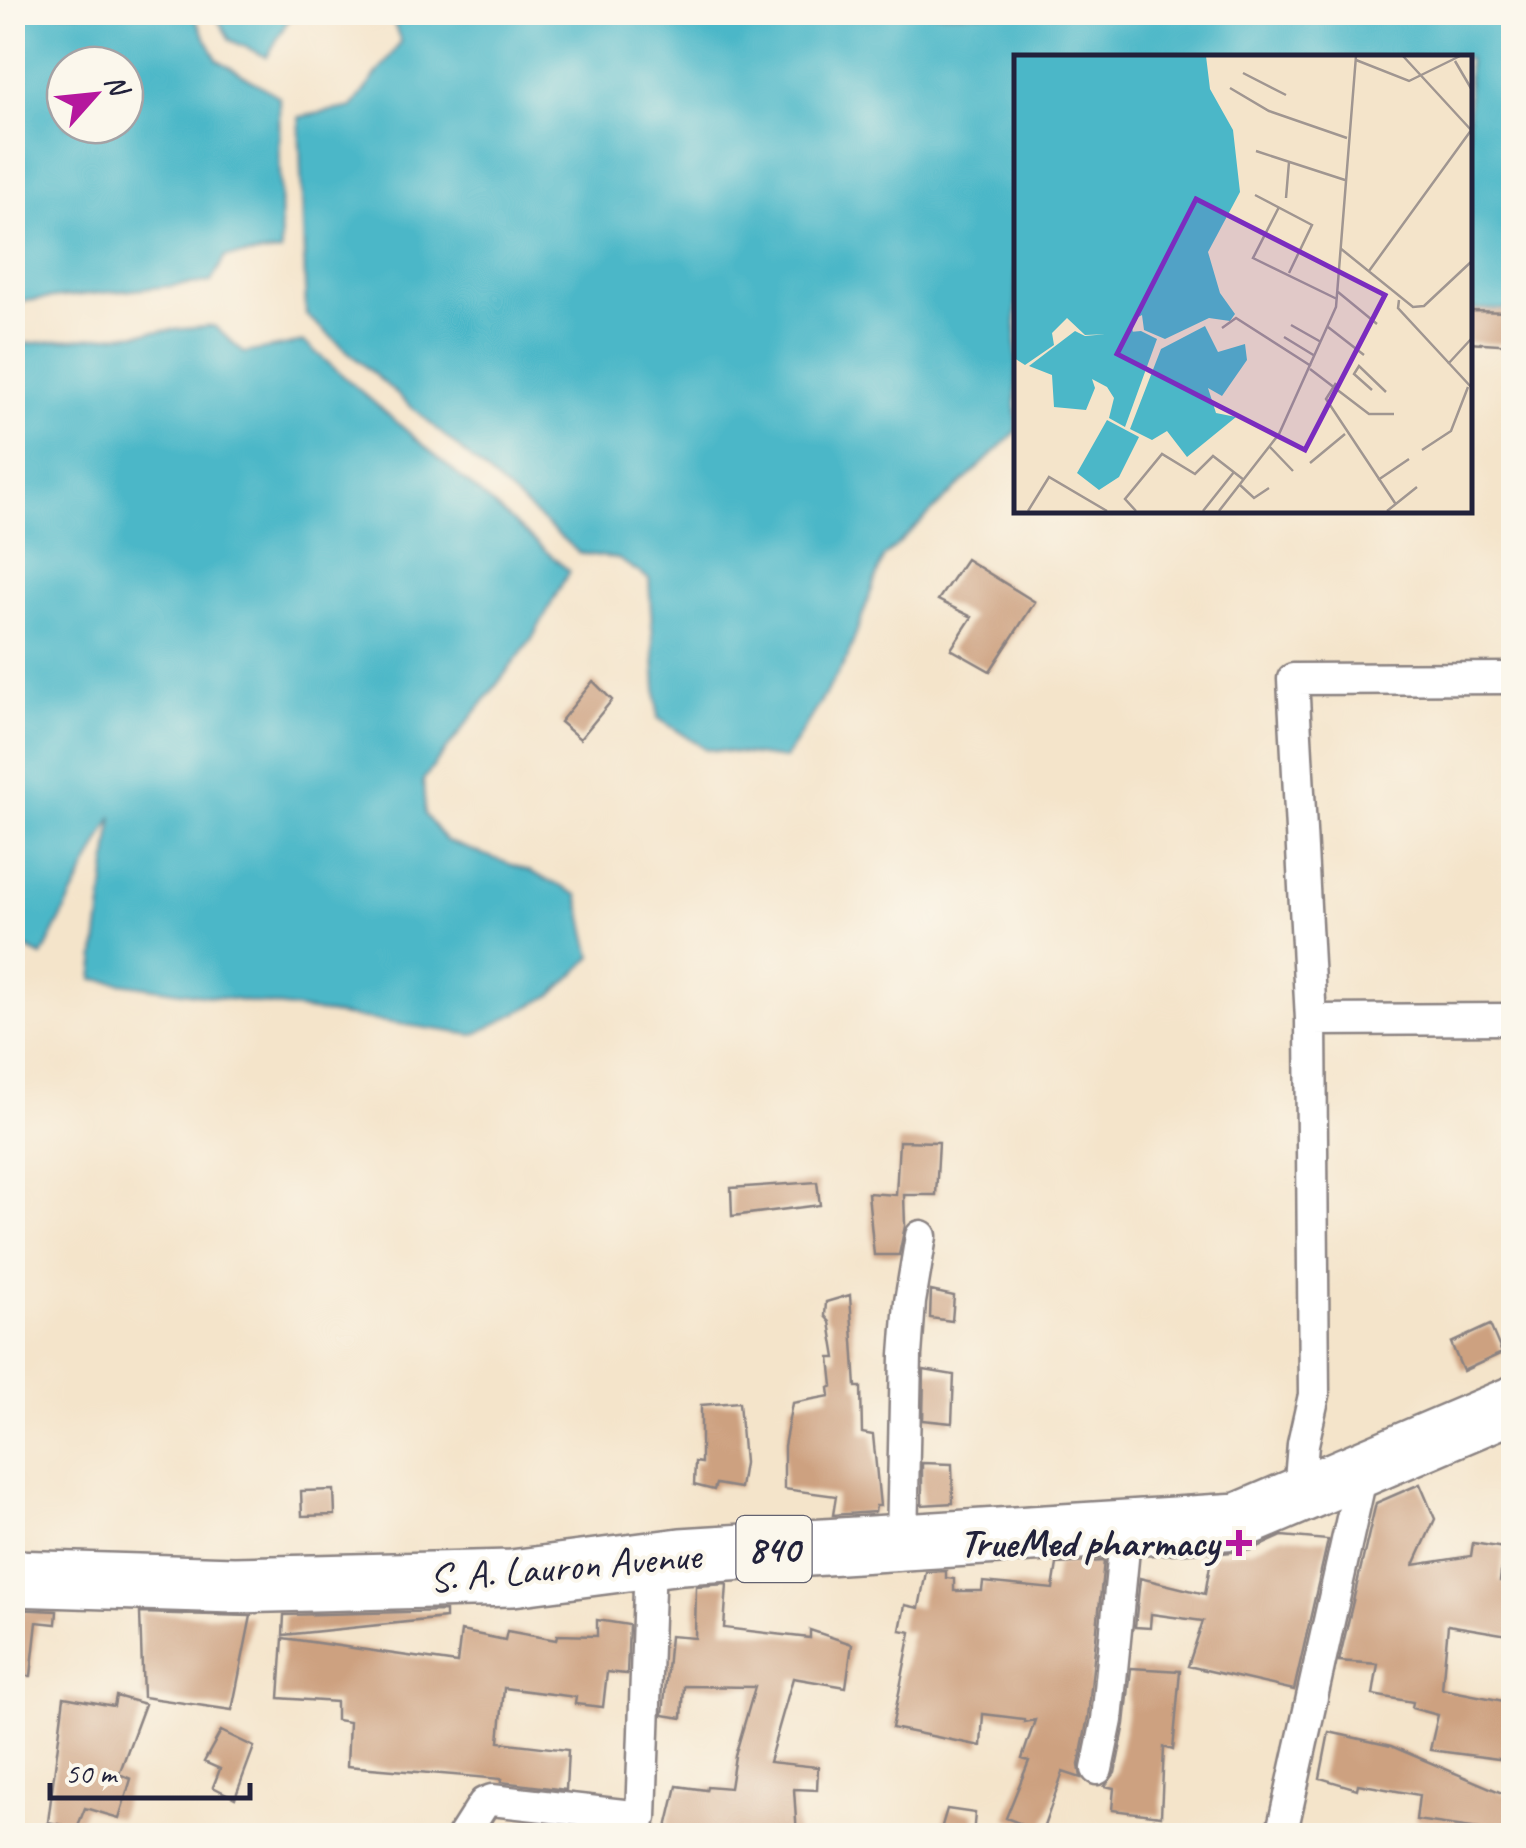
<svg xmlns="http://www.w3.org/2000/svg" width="1526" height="1848" font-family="Caveat,sans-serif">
<rect width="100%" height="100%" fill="#fbf7ec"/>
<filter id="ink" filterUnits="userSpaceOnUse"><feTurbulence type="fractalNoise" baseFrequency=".01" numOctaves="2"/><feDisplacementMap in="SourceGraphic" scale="20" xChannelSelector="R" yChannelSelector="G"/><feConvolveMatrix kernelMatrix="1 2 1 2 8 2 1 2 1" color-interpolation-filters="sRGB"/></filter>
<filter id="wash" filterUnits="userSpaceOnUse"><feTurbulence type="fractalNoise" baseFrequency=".0048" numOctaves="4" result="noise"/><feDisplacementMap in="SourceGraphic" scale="40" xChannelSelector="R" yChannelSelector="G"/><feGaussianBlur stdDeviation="2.25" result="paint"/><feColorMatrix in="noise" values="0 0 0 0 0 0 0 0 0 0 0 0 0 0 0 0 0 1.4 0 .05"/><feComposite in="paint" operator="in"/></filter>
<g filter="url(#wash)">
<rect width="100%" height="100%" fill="#f4e4ca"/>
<path fill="#4bb7c8" stroke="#366c82" stroke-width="2.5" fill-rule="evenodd" d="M13,12L192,13L217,59L279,97L281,252L225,257L211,282L13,302ZM65,65H125V125H65Z
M214,13H292L267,57L230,40Z
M390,13H1513V310L1469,309L1468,58H1016V432L883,558L847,659L785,759L706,749L658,718L649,579L618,559L579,553L306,315L299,117L352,107L401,42Z
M214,326L244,353L304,342L569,571L532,639L423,780L425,815L446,841L529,871L578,895L592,957L554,994L474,1035L93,979L113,816L42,956L13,942V345Z"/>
<g id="blocks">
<path fill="#cda180" d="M1468,311L1514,312V345L1468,342Z
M966,559L1035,602L990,671L951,649L972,617L938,600Z
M593,681L612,700L580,739L560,722Z
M899,1141L939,1142L936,1195H904L905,1226L899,1255H874L868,1193L896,1195Z
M817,1182L820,1205L732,1216L731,1188Z
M931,1291L954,1296L952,1321L930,1318Z
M850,1295L856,1387H861L862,1433L873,1435L880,1506H876L875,1512L833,1515L836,1496L784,1489V1446L792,1403L830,1396L829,1388L833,1386L830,1358H836L830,1322L825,1316L826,1302Z
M1490,1325L1502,1353L1463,1371L1451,1343Z
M924,1370L954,1375L952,1423L923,1420Z
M739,1402L744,1463L740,1488L716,1484L714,1490L694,1485L695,1462L701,1463V1405Z
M922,1463L952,1464L953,1503L922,1505Z
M1420,1484L1435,1519L1414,1565L1471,1556L1473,1543L1504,1548L1500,1581L1514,1582V1636L1448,1625L1442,1689L1514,1703V1761L1430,1750L1438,1715L1412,1708L1413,1702L1373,1695L1378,1664L1339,1661L1376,1503Z
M334,1490L335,1515L302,1516L301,1491Z
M1282,1536L1328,1540L1294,1690L1188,1666L1203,1621L1151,1614L1150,1628L1135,1627L1140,1578L1205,1594L1212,1554L1251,1550Z
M1104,1561L1088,1717L1079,1765L1081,1778L1063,1772L1042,1832L1006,1818L1029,1761L1022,1759L1035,1720L1024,1722V1719L983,1714L981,1746L892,1728L911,1632L900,1630L905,1605L919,1608L926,1572L946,1571V1578L954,1579V1591H982L983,1582L1053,1589L1057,1564Z
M727,1584L724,1628L810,1638V1630L852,1644L846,1687L793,1678L769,1762L818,1767L817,1790L794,1789L797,1836H665L677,1786L706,1790L707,1786L730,1788L735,1756L755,1687L684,1686L682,1718L663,1715L670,1636L695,1638L696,1586Z
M12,1609L57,1611L56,1624L37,1622L31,1676H20L18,1649L12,1648Z
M445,1611V1618L283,1635L284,1615Z
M140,1613L251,1616L232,1710L143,1697Z
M597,1620L629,1625L627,1674L607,1672L603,1707L575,1704L576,1697L504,1688L499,1742L568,1750L566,1790L501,1782L502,1779L347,1766L349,1722L336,1720V1702L279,1698L283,1638L457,1663L461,1631L505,1640L507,1631L556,1640L557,1635L597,1636Z
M1131,1668L1180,1671L1173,1750L1164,1747L1161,1816L1112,1810L1114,1788L1105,1786L1115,1773L1125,1724Z
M116,1696L145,1704L119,1774L131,1779L119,1818L85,1808L77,1828L48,1822L64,1697L114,1706Z
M221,1731L254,1747L235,1798L213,1787L220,1769L204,1762Z
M1329,1732L1391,1746L1514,1798V1834L1416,1820L1419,1795L1358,1784L1357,1789L1320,1778Z
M947,1809L975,1813L973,1836H939Z
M525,1823L604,1832H606L605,1836H520Z"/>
</g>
</g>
<g filter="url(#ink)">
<use href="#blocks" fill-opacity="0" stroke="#8b8382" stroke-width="2.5"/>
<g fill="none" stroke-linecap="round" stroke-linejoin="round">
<defs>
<path id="street" d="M1311,1020L1514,1019
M1299,1493L1303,1444L1314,1395L1311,1020L1293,679L1514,678
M902,1542L906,1355L910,1302L921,1236
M1097,1769L1107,1720L1126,1529
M463,1836L484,1803L492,1800L641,1817
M636,1836L641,1817L650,1560
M1281,1836L1363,1469"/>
<path id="highway" d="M12,1578L234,1585L512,1578L681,1556L1239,1521L1514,1404"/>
</defs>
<use href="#street" stroke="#8b8382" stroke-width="35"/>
<use href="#highway" stroke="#8b8382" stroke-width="60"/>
<use href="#street" stroke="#fff" stroke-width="30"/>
<use href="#highway" stroke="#fff" stroke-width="55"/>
</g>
</g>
<path fill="#b5179e" stroke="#fbf7ec" stroke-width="4" d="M1234 1528h10v10h10v10h-10v10h-10v-10h-10v-10h10z"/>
<g text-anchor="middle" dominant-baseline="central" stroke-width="8" stroke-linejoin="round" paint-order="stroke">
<rect fill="#fbf7ec" stroke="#636270" stroke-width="2.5" x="736.5" y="1516" width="75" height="66" rx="8"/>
<g font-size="38" font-weight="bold" fill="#22223b">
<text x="774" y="1549">840</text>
</g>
<g font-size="40" font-weight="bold" fill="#22223b" stroke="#fbf7ec" text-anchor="end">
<text x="1219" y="1543">TrueMed pharmacy</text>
</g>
<g font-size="40" fill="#22223b" stroke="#fbf7ec">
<text transform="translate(565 1567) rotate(-5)">S. A. Lauron Avenue</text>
</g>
</g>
<g transform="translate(1014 55)">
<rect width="458" height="458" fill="#f4e4ca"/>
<path d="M0,1H192L196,34L219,75L226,137L194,197L206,238L221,259L216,266L195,263L151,284L130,275L128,260L117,266L119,278L71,280L53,263L38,278L40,290L11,310L0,303ZM191,271L204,297L231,289L233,305L208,341L194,333L202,358L222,362L173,402L153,376L138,385L116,374L147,294ZM61,276L71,281L127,276L143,284L111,372L95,363L100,343L93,332L78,324L81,333L72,355L40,352L38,320L15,311ZM93,365L125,382L105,422L85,435L63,418Z" fill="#4bb7c8"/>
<path fill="none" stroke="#a09691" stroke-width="2.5" d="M389,1L458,76M342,5L395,26L446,1M441,6L458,35M229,18L272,40M216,33L255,56L333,83M242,96L331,125M241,140L298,170L275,218M272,143L275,107M265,152L239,203L323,244M326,193L399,252L410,251L458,206M355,216L458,74M324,237L363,269M385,245L384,253L458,333M277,270L307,287M314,272L350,300M208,273L222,263L297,311M270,282L301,301M434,309L458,283M296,314L355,359H380M322,328L312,344L381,448M358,335L340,319L345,311L372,337M256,392L279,416M408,395L437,376L454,332M296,408L331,379M364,425L395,404M226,430L240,443L255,433M14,456L35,422L93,456M122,456L111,444L148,399L181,419L199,401L230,425M189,456L220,417M205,456L265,379L322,252L342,1M373,456L403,432"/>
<path fill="#7b2cbf" fill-opacity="0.15" stroke="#7b2cbf" stroke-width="5" d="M182,144L371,240L291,395L103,299Z"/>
<rect width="458" height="458" fill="none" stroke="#22223b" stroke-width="5"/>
</g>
<rect width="1526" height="1848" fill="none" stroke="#fbf7ec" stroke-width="50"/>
<g transform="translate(95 95) rotate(63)"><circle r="48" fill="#fbf7ec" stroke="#a4a2a5" stroke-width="2.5"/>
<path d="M0-8L18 38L0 25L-18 38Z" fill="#b5179e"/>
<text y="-15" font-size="28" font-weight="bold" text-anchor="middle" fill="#22223b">N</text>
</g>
<path d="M50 1783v15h200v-15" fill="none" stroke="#22223b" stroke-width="5"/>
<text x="65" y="1783" font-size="30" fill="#22223b" stroke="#fbf7ec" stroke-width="8" paint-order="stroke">50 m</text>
</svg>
